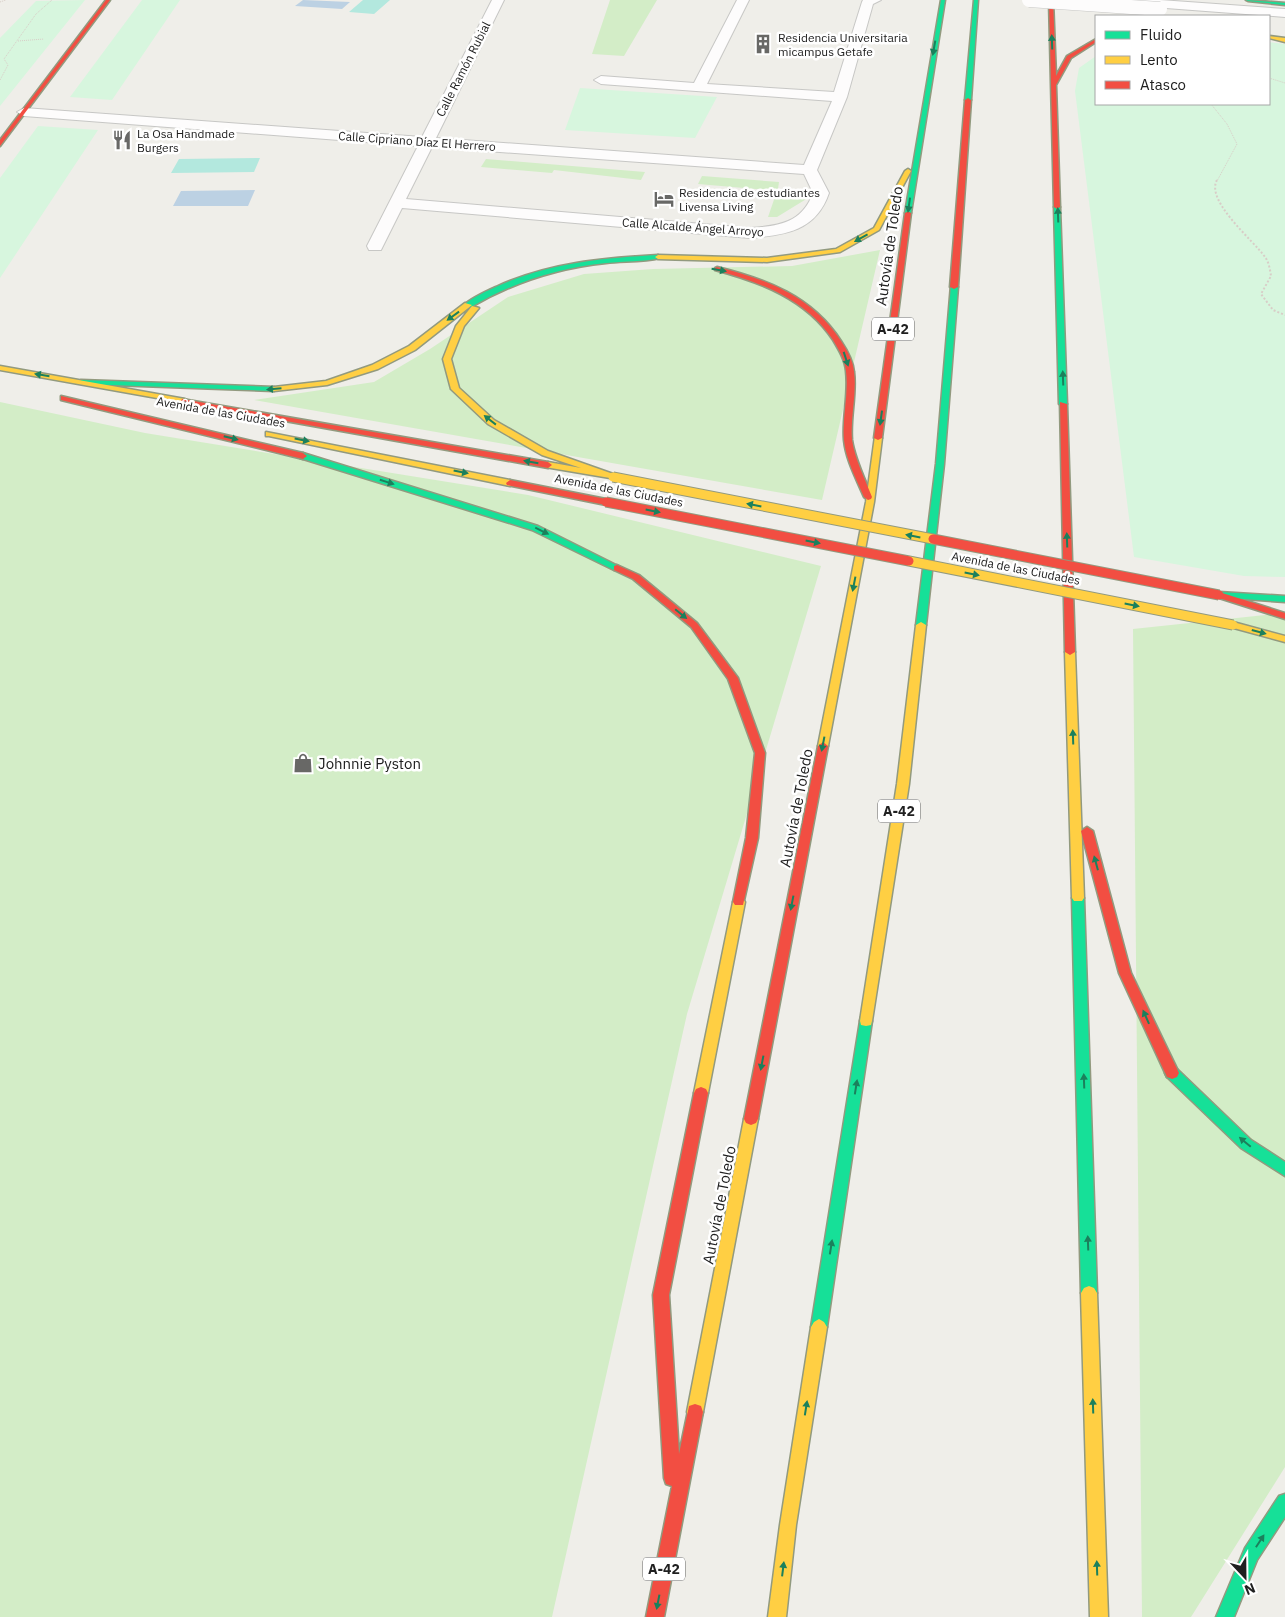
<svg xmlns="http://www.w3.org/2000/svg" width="1285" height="1617" font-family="'IBM Plex Sans',sans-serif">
<rect width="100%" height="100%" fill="#efeee9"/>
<path fill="#d3edc7" d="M610,0H657L624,56L592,54Z
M486,159L645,172L641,180L554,170L552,173L481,167Z
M702,176L779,182L778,189L803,192L808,198L777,217H768L777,191L698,184Z
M880,250L822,500L254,400L374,382L430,349L508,297L584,274L653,269L792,266Z
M0,402L145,433L528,495L821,566L687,1014L552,1617H0Z
M1285,613V1467L1191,1617H1142L1133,629Z"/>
<path fill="#d7f6de" d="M85,0L0,106V38L36,1Z
M142,0H180L112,100L70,97Z
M1269,42L1285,44V577L1244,576L1134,557L1075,91L1079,68L1096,56V104H1269Z
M580,88L717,97L695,138L565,130Z
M38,126L98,130L0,278V178Z"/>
<path fill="#b3e8de" d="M363,0H390L374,14L349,12Z
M260,158L254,172L171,173L179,159Z"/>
<path fill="#bcd1e3" d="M303,0L350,2L342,9L295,6Z
M255,190L248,206H173L181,191Z"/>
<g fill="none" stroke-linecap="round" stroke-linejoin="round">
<defs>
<path id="street" d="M492,0H504L436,138L804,165L832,101L601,84L594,80L601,76L694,83L737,0H749L707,84L834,92L862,2L863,0H881L873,4L847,97L817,170L829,193C816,231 786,235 750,238L402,208L381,250H369L367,246L418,146L24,116L17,112L24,108L422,137ZM432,147L804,174L813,193C802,223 779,226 750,228L406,199Z
M1121,0H1160L1285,9V17L1126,5L1122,4Z"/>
<path id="fast" d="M941,0H945L911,213L908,215L905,213Z
M974,0H978L971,100L968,102L965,100Z
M1246,0L1285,3V5L1248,1Z
M1057,205L1060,207L1067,404L1063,406L1059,404L1054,207Z
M658,255L661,257L660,258C643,262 624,261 606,263C557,268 514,282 471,307L464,305C473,297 487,291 498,286C549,263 603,258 658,255Z
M951,285L958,287L944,464L926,625L921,628L916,625L936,464Z
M81,380L274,387L278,389L274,391L84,384L80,382Z
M303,453L538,526L622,568L620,570H614L532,530L300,458V454Z
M1219,592L1285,596V602L1216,597V593Z
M1078,893L1082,895L1084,898L1097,1293L1094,1298L1089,1300L1084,1298L1081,1293L1072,898L1074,895Z
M866,1016L871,1017L872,1021L827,1327L824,1332L819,1335L814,1332L811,1327L860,1021L861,1017Z
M1172,1067L1177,1069L1251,1140L1285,1162V1176L1241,1148L1167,1077L1165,1073L1167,1069Z
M1285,1494V1517L1257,1560L1234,1617H1216L1245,1548L1279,1496Z"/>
<path id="slow" d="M1269,36L1285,38V42L1269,38Z
M908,169L911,171L879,230L840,252L767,262L658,259L655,257L658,255L767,258L836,249L874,228L905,171Z
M465,303L472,305L415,350L378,369L327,385L274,391L270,389L274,387L326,381L372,365L409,346Z
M472,306L479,308L464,326L451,359L459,388L494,420L548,451L616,475V479L545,467L544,465L548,462L581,468L542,455L488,424L451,389L443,359L456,326Z
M0,366L185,399L189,401L185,403L0,370Z
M266,432L510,480L514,483L510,486L269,436H266Z
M875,436H878L882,438L874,502L828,746L823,750L818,746L866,502Z
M921,622L926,625L909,784L872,1021L871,1025L866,1026L861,1025L860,1021L897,784L916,625Z
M1233,622L1285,636V642L1230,627L1228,625L1230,623Z
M1070,649L1075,652L1084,898L1082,901H1074L1072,898L1065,652Z
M739,897L743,899L745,902L708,1093L706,1097L701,1099L696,1097L694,1093L733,902L735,899Z
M751,1113L756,1115L758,1119L703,1412L701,1418L695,1420L689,1418L687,1412L744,1119L746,1115Z
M1089,1286L1094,1288L1097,1293L1108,1617H1090L1081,1293L1084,1288Z
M819,1319L824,1322L827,1327L796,1525L786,1617H768L780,1525L811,1327L814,1322Z"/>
<path id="jam" d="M106,0H110L0,146V140Z
M1049,0H1053L1056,76L1067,56L1096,39V42L1071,58L1056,85L1060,207L1057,209L1054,207Z
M968,98L971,100L958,287L954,289L950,287L965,100Z
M908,211L911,213L882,438L878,440L874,438L905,213Z
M717,267C766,279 812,296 841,341C847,350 853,360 854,372C857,394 850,417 852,440C855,460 865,479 872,497L871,499L868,500L864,497C856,478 846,460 844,440C842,417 849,394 846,371C845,360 839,350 833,340C806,299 760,282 715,270V268Z
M61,396L303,453L307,456L303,459L61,400Z
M182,399L548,462L552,465L548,468L185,403L181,401Z
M1060,402L1067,404L1075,652L1070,655L1065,652Z
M510,480L606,499L610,502L606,505L507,485L506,483Z
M617,565L639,575L697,623L738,678L765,753L758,838L743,905H735L733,902L746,838L755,753L728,679L691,627L633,579L614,570V566Z
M1219,592L1285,613V619L1216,597V593Z
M823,742L828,746L758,1119L756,1123L751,1125L746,1123L744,1119L818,746Z
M1087,827L1093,831L1131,973L1179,1073L1177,1077L1172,1079L1167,1077L1119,973L1081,831Z
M701,1087L706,1089L708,1093L669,1295L679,1454L689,1406L695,1404L701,1406L703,1412L664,1617H646L672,1486L666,1484L664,1478L653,1295L694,1093L696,1089Z"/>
</defs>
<use href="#street" stroke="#c7c7c5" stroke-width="2"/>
<use href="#fast" stroke="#929a7f" stroke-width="3"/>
<use href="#slow" stroke="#929a7f" stroke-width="3"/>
<use href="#jam" stroke="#929a7f" stroke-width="3"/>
<path stroke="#d8cdc7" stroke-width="1" stroke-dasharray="1 1" stroke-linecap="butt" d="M0,2L6,0
M18,41L44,39
M1269,78L1285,83
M0,80L8,65L4,59L36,14L52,0
M1211,104L1227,124L1237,144L1217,181"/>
<path stroke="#d8cdc7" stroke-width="2" stroke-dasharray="2 2" stroke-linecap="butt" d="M1217,180C1205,201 1254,241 1265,257C1269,262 1270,270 1271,276L1261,294L1273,310L1285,315"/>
<use href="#street" fill="#fdfcfc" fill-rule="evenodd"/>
<use href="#fast" fill="#16e098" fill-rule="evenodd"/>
<use href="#slow" fill="#ffcf43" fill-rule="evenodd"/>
<use href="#jam" fill="#f24e42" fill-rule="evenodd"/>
<defs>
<path id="street-bridge" d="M1029,0L1160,9"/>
<path id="slow-bridge" d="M613,477L933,539
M909,561L1233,625"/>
<path id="jam-bridge" d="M606,502L909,561
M933,539L1219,595"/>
</defs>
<use href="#street-bridge" stroke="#c7c7c5" stroke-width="15" stroke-linecap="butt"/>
<use href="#slow-bridge" stroke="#929a7f" stroke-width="11" stroke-linecap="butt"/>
<use href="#jam-bridge" stroke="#929a7f" stroke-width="11" stroke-linecap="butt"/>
<use href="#street-bridge" stroke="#fdfcfc" stroke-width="14"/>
<use href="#slow-bridge" stroke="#ffcf43" stroke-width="9"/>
<use href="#jam-bridge" stroke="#f24e42" stroke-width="9"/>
</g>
<defs><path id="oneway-solid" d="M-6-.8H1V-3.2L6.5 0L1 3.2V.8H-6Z" transform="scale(1.25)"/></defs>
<g fill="#1b805c">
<use href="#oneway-solid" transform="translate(1052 42) rotate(-92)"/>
<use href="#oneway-solid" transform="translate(934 48) rotate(100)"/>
<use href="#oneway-solid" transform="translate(909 205) rotate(98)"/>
<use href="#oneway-solid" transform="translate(1058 215) rotate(-92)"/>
<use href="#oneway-solid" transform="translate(861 238) rotate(151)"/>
<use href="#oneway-solid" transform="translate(719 270) rotate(10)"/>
<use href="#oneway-solid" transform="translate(453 316) rotate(144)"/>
<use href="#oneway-solid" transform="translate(846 359) rotate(72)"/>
<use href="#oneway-solid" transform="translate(42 375) rotate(-171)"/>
<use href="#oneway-solid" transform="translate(1063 378) rotate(-92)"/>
<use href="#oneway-solid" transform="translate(274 389) rotate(175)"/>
<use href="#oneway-solid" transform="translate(881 418) rotate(98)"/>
<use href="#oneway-solid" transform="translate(490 420) rotate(-142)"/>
<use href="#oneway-solid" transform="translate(231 438) rotate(14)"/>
<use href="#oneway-solid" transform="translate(302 440) rotate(11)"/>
<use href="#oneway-solid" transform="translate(531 462) rotate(-170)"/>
<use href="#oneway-solid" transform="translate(461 472) rotate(11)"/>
<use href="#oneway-solid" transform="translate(387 482) rotate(17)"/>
<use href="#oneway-solid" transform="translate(754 505) rotate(-169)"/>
<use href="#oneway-solid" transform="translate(653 511) rotate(11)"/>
<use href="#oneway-solid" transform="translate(542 531) rotate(26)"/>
<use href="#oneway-solid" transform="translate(913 536) rotate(-169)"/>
<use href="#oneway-solid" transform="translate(1067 540) rotate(-92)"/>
<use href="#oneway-solid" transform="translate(813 542) rotate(11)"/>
<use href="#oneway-solid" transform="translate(972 574) rotate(11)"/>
<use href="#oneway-solid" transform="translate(854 584) rotate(101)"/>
<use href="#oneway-solid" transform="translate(1132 605) rotate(11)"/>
<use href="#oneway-solid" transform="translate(681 614) rotate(39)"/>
<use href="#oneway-solid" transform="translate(1259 632) rotate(15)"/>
<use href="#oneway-solid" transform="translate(1073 737) rotate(-92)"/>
<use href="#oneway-solid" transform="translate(823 744) rotate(101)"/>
<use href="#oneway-solid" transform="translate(1096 863) rotate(-105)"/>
<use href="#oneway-solid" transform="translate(792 903) rotate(101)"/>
<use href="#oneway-solid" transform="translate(1146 1017) rotate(-114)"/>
<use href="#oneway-solid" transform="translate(762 1063) rotate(101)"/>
<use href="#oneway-solid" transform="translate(1084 1081) rotate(-92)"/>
<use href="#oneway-solid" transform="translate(856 1087) rotate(-81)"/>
<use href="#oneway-solid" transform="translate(1245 1142) rotate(-140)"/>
<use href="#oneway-solid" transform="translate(1088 1243) rotate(-92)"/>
<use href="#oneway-solid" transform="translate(831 1247) rotate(-81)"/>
<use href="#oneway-solid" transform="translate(1093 1406) rotate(-92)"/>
<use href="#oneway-solid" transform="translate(806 1408) rotate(-81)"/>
<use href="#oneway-solid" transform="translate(1260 1541) rotate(-57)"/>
<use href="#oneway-solid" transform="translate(1097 1568) rotate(-92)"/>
<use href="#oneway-solid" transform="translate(783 1569) rotate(-83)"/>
<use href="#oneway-solid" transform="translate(658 1602) rotate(101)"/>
</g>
<defs>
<symbol id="building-bare" viewBox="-9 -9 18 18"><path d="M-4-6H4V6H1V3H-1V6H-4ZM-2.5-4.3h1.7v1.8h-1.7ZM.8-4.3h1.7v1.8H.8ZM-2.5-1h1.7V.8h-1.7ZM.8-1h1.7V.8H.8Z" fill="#686866" stroke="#fff" stroke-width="2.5" paint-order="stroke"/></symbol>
<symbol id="restaurant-bare" viewBox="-9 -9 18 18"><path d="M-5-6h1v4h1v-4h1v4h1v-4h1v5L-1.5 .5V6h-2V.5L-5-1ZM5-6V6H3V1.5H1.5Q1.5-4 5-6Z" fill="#686866" stroke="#fff" stroke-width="2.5" paint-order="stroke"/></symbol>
<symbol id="hotel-bare" viewBox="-9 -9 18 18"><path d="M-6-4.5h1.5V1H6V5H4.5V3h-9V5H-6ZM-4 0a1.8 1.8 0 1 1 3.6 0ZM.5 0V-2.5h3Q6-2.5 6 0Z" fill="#686866" stroke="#fff" stroke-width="2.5" paint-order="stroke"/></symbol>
<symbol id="shop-bare" viewBox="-9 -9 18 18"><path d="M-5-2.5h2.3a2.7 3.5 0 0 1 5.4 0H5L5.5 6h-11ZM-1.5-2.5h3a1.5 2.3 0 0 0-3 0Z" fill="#686866" stroke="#fff" stroke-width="2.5" paint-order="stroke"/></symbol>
</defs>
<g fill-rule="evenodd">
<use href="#building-bare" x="749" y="30" width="28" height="28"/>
<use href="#restaurant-bare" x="108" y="126" width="28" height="28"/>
<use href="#hotel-bare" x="650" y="185" width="28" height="28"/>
<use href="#shop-bare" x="289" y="749" width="28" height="28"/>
</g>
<g text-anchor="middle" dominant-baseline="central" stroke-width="5" stroke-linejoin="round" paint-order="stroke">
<g font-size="12" fill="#202020" stroke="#fff" text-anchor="start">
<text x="778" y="37">Residencia Universitaria<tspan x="778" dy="14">micampus Getafe</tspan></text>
<text x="137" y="133">La Osa Handmade<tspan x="137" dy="14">Burgers</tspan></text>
<text x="679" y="192">Residencia de estudiantes<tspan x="679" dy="14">Livensa Living</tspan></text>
</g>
<g font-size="12" fill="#202020" stroke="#fff">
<text transform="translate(463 69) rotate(-63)">Calle Ramón Rubial</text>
<text transform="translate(417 141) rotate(4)">Calle Cipriano Díaz El Herrero</text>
<text transform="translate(693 227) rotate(4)">Calle Alcalde Ángel Arroyo</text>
<text transform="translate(221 412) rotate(10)">Avenida de las Ciudades</text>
<text transform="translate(619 490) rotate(11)">Avenida de las Ciudades</text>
<text transform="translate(1016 568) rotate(11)">Avenida de las Ciudades</text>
</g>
<g fill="#fff" stroke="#636363" stroke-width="1">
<rect x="872" y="317.5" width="42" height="23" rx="4"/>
<rect x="878" y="799.5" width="42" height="23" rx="4"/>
<rect x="643" y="1557.5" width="42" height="23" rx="4"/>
</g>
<g font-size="14" font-weight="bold" fill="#202020">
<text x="893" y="329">A-42</text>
<text x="899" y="811">A-42</text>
<text x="664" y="1569">A-42</text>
</g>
<g font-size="15" fill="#202020" stroke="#fff">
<text transform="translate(889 246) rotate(-82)">Autovía de Toledo</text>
<text transform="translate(796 808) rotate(-79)">Autovía de Toledo</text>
<text transform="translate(719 1205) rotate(-79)">Autovía de Toledo</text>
</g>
<g font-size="15" fill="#202020" stroke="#fff" text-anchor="start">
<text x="318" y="763">Johnnie Pyston</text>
</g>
</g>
<rect x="1095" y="15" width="175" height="90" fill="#ffffff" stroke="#a6a6a6"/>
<rect x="1105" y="31" width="25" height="8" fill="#16e098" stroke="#a6a6a6"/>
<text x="1140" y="40" font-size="15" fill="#202020">Fluido</text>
<rect x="1105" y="56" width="25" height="8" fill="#ffcf43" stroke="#a6a6a6"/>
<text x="1140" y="65" font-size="15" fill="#202020">Lento</text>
<rect x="1105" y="81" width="25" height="8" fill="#f24e42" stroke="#a6a6a6"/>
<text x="1140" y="90" font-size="15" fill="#202020">Atasco</text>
<g transform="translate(1245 1577) rotate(158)" stroke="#ffffff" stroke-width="4" paint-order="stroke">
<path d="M0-4L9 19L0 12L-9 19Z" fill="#202020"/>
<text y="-8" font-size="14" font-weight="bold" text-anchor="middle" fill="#202020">N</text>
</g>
</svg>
